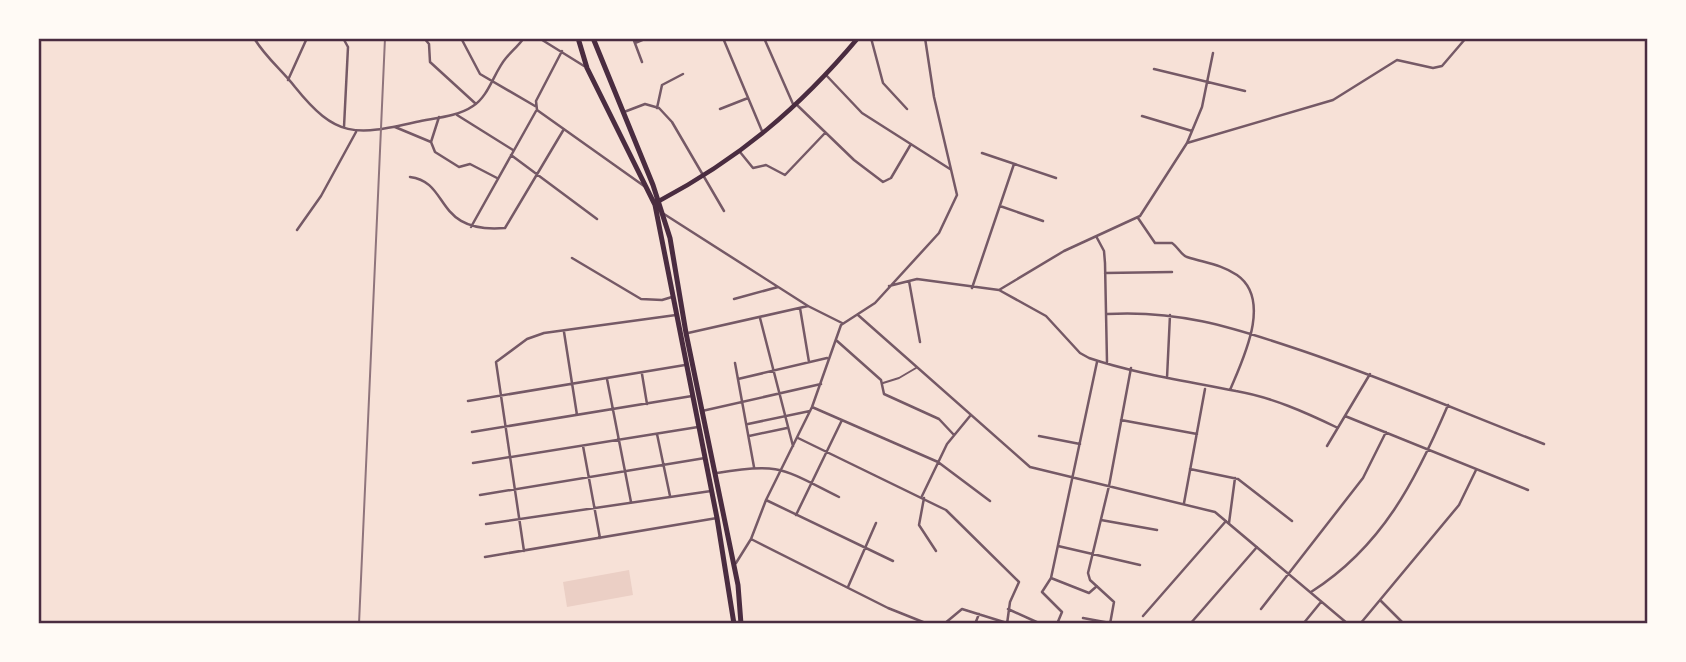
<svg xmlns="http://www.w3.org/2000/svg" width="1686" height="662" font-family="'Golos Text',sans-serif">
<rect width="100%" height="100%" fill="#f7e1d7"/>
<path fill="#ebcfc5" d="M629,570L633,595L567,607L563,582Z"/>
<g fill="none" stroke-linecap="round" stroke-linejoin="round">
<path stroke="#755966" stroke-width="2" d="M883,383L899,378L916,368"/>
<path stroke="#755966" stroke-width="2.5" d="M254,38C266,58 282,70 295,87C336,138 355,136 416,122C434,118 457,117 473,106C489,96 494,72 506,58C512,51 518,46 524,38
M343,38L348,47L344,127
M424,38L429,44L430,62L476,104
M461,38L480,74L535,106
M539,38L584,66
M633,38L642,62
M723,38L762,131
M764,38L793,104
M871,38L883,83L907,109
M635,43L647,38
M562,51L536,101L537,110L644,186
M1154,69L1245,91
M826,75L862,113L950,169
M288,80L307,38
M797,105L854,160L883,182L891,178L911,144
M657,108L662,85L683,74
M720,109L748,98
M624,112L645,104L659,108L672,122L724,211
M457,115L513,150
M1142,116L1192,131
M439,117L431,142L435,152L459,167L470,164L497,178
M395,127L431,142
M1187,143L1202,107L1213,53
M740,152L753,168L766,165L785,175L825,133
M982,153L1056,178
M511,155L597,219
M410,177C451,182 433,234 505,228L564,129
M1000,206L1043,221
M664,214L808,306L842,323
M1138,218L1155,243H1172C1178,247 1181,255 1187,257C1205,263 1221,264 1237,275C1273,300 1242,361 1230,390
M471,227L536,111
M297,230L321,196L356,132
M1096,236L1104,251L1105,263L1107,362
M572,258L641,299L662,300L672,297
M1105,273L1172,272
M909,281L920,342
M889,286L917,279L999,290L1064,251L1140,216L1187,143L1333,100L1397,60L1433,68L1442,66L1466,38
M972,288L1014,164
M999,290L1046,316L1080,353L1089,358C1136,374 1187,381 1236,391C1271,397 1305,412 1338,428
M734,299L778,287
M800,308L809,362
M1107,314C1176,310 1229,326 1294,348C1379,376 1461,412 1544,444
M858,315L1030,467L1215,512L1348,624
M760,318L793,446
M564,332L577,415
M688,333L808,306
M836,340L881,380L884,394L939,419L954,435
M735,363L754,467
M642,374L647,404
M1167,378L1170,315
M607,379L631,502
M738,379L827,358
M468,401L685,365
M812,407L938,462L990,501
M702,411L821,384
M1345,416L1528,490
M1121,420L1197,434
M748,424L810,411
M472,432L692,396
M657,434L670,496
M749,436L787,428
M1039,436L1080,444
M798,438L946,510L1019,582L1010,602L1007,624
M583,446L600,538
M1327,446L1370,374
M473,463L698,427
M1190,469L1238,479L1292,521
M717,473C780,462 783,469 839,497
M480,495L705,458
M922,496L947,444L970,416
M924,498L919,525L936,551
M766,500L893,561
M1184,503L1205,389
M796,515L842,420
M1101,520L1157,530
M1229,523L1235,478
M486,524L711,491
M751,539L888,608L928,624
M1058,546L1140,565
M524,551L496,362L527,339L544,333L676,315
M485,557L717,518
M736,563L751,539L766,500L812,407L841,325L875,303L939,233L957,195L934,97L925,38
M1051,578L1097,362
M848,587L876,523
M1311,592C1382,547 1416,480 1448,405
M1380,600L1404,624
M1008,609L1041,624
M1261,609L1363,478L1386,432
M1143,616L1226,521
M1083,618L1110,623
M944,624L962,609L1007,623
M975,624L979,614
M1057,624L1062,612L1042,592L1051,578L1089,593L1097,586
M1110,624L1114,602L1090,580L1088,573L1109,486L1131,368
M1190,624L1257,547
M1303,624L1321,602
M1360,624L1459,505L1476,470"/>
<path stroke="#4a2c40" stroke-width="4.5" d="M659,201C740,158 799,108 858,38"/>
<path stroke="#4a2c40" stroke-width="5" d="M578,38L587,68L655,205L717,518L734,624
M593,38L653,185L670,238L686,333L738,585L741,624"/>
<path stroke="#8f747c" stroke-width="2" d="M359,624L385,38"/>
</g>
<rect width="1686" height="662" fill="none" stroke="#fffaf5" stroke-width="80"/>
<rect x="40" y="40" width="1606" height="582" fill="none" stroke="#4a2c40" stroke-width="2.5"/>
</svg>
